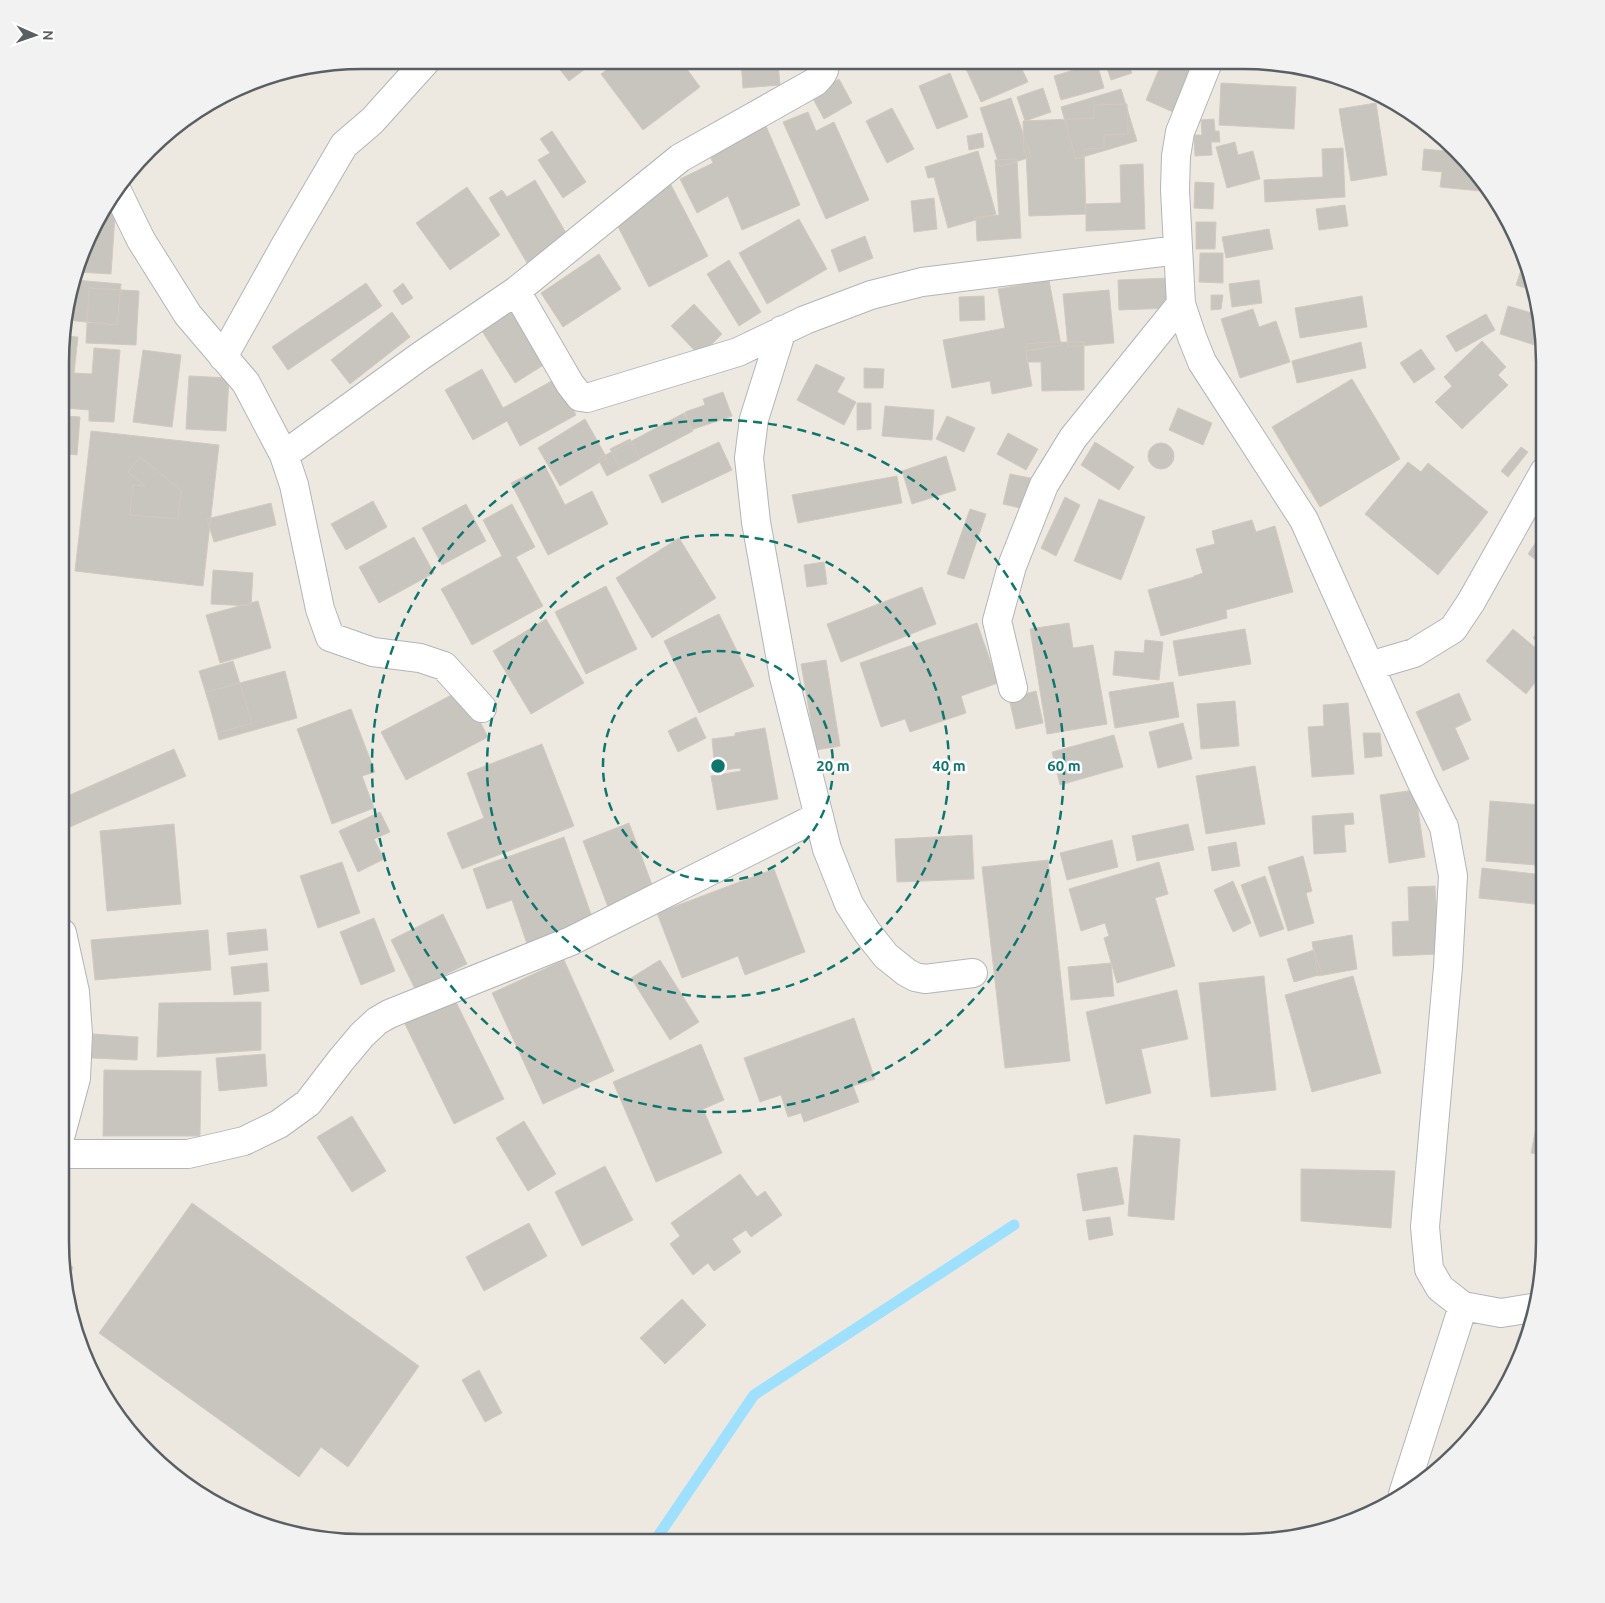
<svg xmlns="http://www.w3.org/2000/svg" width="1605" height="1603" font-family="Ubuntu,sans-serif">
<rect width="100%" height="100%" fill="#ede9e1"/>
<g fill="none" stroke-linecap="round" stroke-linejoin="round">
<path stroke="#9fe0ff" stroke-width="11" d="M654,1542L754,1395L1014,1225"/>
</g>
<path fill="#c8c4be" stroke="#d2cabf" d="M553,61H585L589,66L569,81Z
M619,61H681L700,87L643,130L601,74Z
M741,61H792L778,63L780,85L743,88Z
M963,62H1031V63L1021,67L1028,82L981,102Z
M1105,62H1128L1132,73L1111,80Z
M1162,62H1194L1173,112L1146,100Z
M1097,63L1104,88L1061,100L1054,76Z
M950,73L968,117L937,129L919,86Z
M839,79L852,103L824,119L811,95Z
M1221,83L1296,87L1294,129L1219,125Z
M1043,88L1051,112L1025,121L1017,97Z
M1121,89L1137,141L1076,159L1061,107Z
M1011,98L1031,157L1000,167L980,108Z
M1376,103L1387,175L1351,181L1339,109Z
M1127,104L1128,134L1104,135V148L1084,149L1086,214L1029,216L1026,152H1024L1023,121L1094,118V105Z
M892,108L914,149L887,163L866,121Z
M808,112L816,131L834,122L869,200L826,219L783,122Z
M1214,119L1215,131H1219L1220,142H1211L1212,155L1195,156L1194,135H1202L1201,120Z
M766,126L800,205L742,230L728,196L697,213L680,179L713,163L708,151Z
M552,131L586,182L563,198L538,160L550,153L540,139Z
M982,133L984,147L969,150L967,136Z
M1235,142L1238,155L1253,151L1260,179L1227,188L1216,147Z
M1446,146L1483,178L1490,192L1440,187L1442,172L1422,170L1424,149L1445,151Z
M1343,148L1345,197L1265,202L1264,180L1323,177L1322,149Z
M978,151L996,214L948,228L934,177L928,178L925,167Z
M1017,159L1021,238L977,241L976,217L999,215L995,160Z
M1143,164L1145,229L1086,231V204L1121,203L1120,165Z
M668,179L708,256L649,287L609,209Z
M535,180L569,238L527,263L489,198L502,190L507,197Z
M1195,182L1214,183L1213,209L1194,208Z
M467,187L500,235L450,270L416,223Z
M934,198L937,229L914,232L911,201Z
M108,202H116L111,274L78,272L100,211Z
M1345,205L1348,226L1319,230L1316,209Z
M799,219L827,269L767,304L739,253Z
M1196,222H1216L1215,249H1196Z
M1269,229L1273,249L1226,258L1222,237Z
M865,236L873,258L839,272L831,250Z
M1200,253H1223V283L1199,282Z
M599,254L621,289L563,327L541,293Z
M1525,258L1529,265L1534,291L1516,285Z
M729,260L761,312L739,326L707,274Z
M1170,278L1171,308L1119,310L1118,280Z
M75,280L121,284L117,325L66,320V303Z
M1049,280L1061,345L1026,351L1032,386L992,394L990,381L952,388L943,340L1005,328L998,289Z
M1259,280L1262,303L1232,307L1229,284Z
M366,283L382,306L288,370L272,347Z
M403,283L413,298L402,305L393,291Z
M89,288L139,291L136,345L86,343Z
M1109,290L1114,343L1068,347L1063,294Z
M1211,295H1223L1221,309L1211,310Z
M984,296L985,320L960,321L959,297Z
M1362,296L1367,327L1300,338L1295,308Z
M511,297L550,361L515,383L475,320Z
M694,304L722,334L700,356L671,326Z
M1508,306L1539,315L1544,348L1500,334Z
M1253,309L1259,327L1276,321L1290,362L1240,378L1221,319Z
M392,312L410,337L350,384L331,360Z
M1486,314L1495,330L1456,352L1446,336Z
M66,336L78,337L74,373L92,374L94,348L120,350L114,422L89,421V410L65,408Z
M1482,341L1506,367L1498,375L1508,385L1462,429L1435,402L1452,386L1444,377Z
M1048,342H1084V390L1042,391L1041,362H1027L1026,344Z
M1361,342L1366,368L1297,383L1292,361Z
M1421,349L1435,369L1414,383L1400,363Z
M143,350L181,355L172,427L133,422Z
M816,364L845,378L837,392L856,402L844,425L797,400Z
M864,368L884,369L883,388H864Z
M482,369L503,408L557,378L576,415L520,446L507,421L473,440L445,390Z
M189,376L229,378L226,431L186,429Z
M1352,379L1400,459L1320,507L1272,427Z
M723,392L732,416L691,430L685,412L705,405L703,399Z
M857,403H871V429L857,430Z
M885,406L934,410L932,440L882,436Z
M1178,408L1212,423L1203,445L1169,430Z
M684,413L693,431L607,476L598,459Z
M65,416L80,417L77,455L68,454L65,502Z
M947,416L975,428L964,452L936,439Z
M585,419L607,458L560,486L538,448Z
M91,431L219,445L203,586L75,571Z
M1008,433L1038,449L1026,470L997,454Z
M630,439L640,459L620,469L610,449Z
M719,442L732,470L662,503L649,475Z
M1095,442L1134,467L1119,490L1081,465Z
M1148 456a13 13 0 1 1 26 0a13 13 0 1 1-26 0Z
M1521,447L1528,452L1508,477L1501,471Z
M946,456L956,490L912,504L902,471Z
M140,457L181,490L178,519L130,515L133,485L145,486L128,472Z
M1408,462L1421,472L1428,463L1488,512L1438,575L1365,514Z
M545,466L565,505L592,491L608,524L548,555L511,483Z
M1010,474L1035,479L1028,510L1003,504Z
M897,476L902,503L798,523L792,495Z
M1065,497L1080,505L1056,556L1041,548Z
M1099,499L1145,517L1121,580L1074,561Z
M373,501L387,527L346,550L331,524Z
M271,503L276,525L214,542L207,519Z
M466,504L486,541L442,565L422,528Z
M512,504L535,547L516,557L543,606L472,645L441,589L502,556L483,520Z
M970,509L986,514L964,579L947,574Z
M1252,520L1256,532L1275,526L1293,592L1226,610L1227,618L1161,636L1148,590L1194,577V576L1203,573L1196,549L1215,544L1212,531Z
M1544,530V566L1528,554Z
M414,537L434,573L379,603L359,567Z
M679,538L716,598L652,638L616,578Z
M824,562L827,584L807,587L804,565Z
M213,570L253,573L251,606L211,604Z
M606,586L637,649L586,674L555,612Z
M922,587L936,624L841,662L827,624Z
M258,601L271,648L220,663L206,615Z
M719,614L754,686L699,713L664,641Z
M546,619L584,683L531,714L493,651Z
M977,623L998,683L961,696L966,713L910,732L905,719L881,727L860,663Z
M1069,623L1073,648L1093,645L1107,724L1047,734L1030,629Z
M1544,624V648L1533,638Z
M1245,629L1251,664L1179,676L1173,641Z
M1513,629L1544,655V671L1526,694L1486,661Z
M1145,640L1163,642L1159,680L1113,675L1115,651L1144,653Z
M826,660L840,746L816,750L801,664Z
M233,661L252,723L218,733L199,671Z
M285,671L297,718L219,740L206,692Z
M1173,682L1179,717L1115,728L1109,692Z
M463,689L488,737L406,780L381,732Z
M1036,691L1043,723L1016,729L1009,698Z
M1459,693L1471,720L1455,728L1469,759L1443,771L1416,712Z
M1235,701L1239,746L1201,749L1197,704Z
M1348,703L1354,774L1312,777L1308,727L1324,726L1323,705Z
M351,709L375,772L362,776L374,808L332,824L297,729Z
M696,717L706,738L678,752L668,731Z
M1183,723L1192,759L1158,768L1149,732Z
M765,728L778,799L717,810L711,776L741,771L740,768L715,771L712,739L735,736V733Z
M1363,733H1380L1382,756L1365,758Z
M1114,735L1123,767L1060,785L1052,752Z
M542,744L574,826L462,869L447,833L484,818L467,773Z
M174,749L186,776L63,830V798Z
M1255,766L1265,824L1206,834L1196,776Z
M1415,790L1425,857L1389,863L1380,795Z
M1490,801L1541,805L1536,865L1486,861Z
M380,812L390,832L374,839L384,859L358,872L339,831Z
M1353,813L1354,824L1344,825L1346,852L1314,854L1312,816Z
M629,823L654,890L608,907L583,841Z
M174,824L181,904L107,911L100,831Z
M1188,824L1194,850L1137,861L1132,836Z
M972,835L974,879L897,882L895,839Z
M564,837L593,920L527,944L512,900L487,909L473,869Z
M1112,840L1118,867L1067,880L1060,853Z
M1236,842L1240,866L1212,871L1208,847Z
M1303,856L1312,891L1306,893L1314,923L1288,931L1268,867Z
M1048,860L1070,1061L1005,1068L982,867Z
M342,862L360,913L318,928L300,876Z
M1159,862L1168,894L1155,898L1175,966L1117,983L1104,938L1109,936L1105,923L1081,931L1069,889Z
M1482,868L1544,875V905L1479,898Z
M774,869L805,952L745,975L738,956L682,978L657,913Z
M1265,876L1284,929L1260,937L1241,885Z
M1233,881L1251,923L1233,932L1214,890Z
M1435,886L1439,954L1393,956L1392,922L1409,921L1408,887Z
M443,914L467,964L415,989L391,940Z
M374,918L395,971L361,985L340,932Z
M266,929L268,950L229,955L227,933Z
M208,930L211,970L95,980L91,940Z
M1352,935L1357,969L1318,976L1312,942Z
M1314,950L1322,974L1294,982L1287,959Z
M564,960L614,1071L543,1104L492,993Z
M660,960L699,1022L670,1040L631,978Z
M267,963L269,991L234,995L231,967Z
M1111,963L1114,996L1071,1000L1068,967Z
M1264,976L1276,1090L1211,1097L1199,983Z
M1353,976L1381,1073L1312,1092L1285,995Z
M1177,990L1188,1039L1141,1049L1151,1093L1106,1104L1086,1012Z
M454,998L504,1099L454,1124L404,1022Z
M261,1002V1050L157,1057L159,1003Z
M854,1018L875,1079L853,1086L859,1102L804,1122L801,1113L788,1117L781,1095L760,1102L744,1058Z
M93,1034L138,1037L137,1060L91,1058Z
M701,1044L724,1100L703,1109L722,1153L656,1182L613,1082Z
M265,1054L267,1086L219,1091L216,1058Z
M104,1070L201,1071L200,1136H103Z
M1540,1107L1544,1108V1156L1531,1153Z
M352,1116L386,1171L352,1192L317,1137Z
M524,1121L556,1174L528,1191L496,1138Z
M1134,1135L1180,1139L1174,1220L1128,1216Z
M605,1166L633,1220L582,1246L555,1192Z
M1117,1167L1124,1204L1083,1211L1077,1174Z
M1301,1169L1395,1171L1391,1228L1301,1221Z
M740,1174L757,1197L765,1191L782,1215L751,1237L746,1230L732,1239L741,1252L714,1271L708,1263L693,1275L670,1244L680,1236L671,1223Z
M192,1203L419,1366L348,1467L321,1447L299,1477L99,1333Z
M1110,1217L1113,1235L1089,1240L1086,1220Z
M529,1223L547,1256L484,1291L466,1257Z
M61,1264L73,1267L66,1289Z
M682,1299L706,1325L665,1364L640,1338Z
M479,1370L502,1413L485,1422L462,1380Z"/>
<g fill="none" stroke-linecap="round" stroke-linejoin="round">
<defs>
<path id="minor" d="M1208,62L1180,132L1176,156L1175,190L1181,304L1192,337L1202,362L1304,520L1422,783L1444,827L1453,876L1448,967L1425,1227L1429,1269L1440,1288L1463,1306L1501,1313L1532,1308
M117,191L141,240L188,315L246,383L284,455L294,485L320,609L330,637L373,652L420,658L444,666L482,708
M516,291L570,384L580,397L587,398L738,352L805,320L871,295L922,282L1178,250
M782,330L754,419L749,458L756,522L784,677L827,849L849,904L867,932L886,956L906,972L915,977L925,979L973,973
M223,357L286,244L344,145L372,121L427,60
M284,455L419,357L516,291L680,158L815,82C821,76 826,71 825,61
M1370,666L1414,653L1453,629L1471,602L1544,472
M1013,688L997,621L1012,566L1044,485L1073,438L1181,304
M61,1134L76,1078L78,1034L75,992L62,933
M61,1154H188L244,1141L279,1124L308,1103L341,1060L362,1035L377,1021L389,1014L571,941L819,816
M1403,1494L1463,1306"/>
</defs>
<use href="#minor" stroke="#b2b5b9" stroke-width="30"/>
<use href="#minor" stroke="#fff" stroke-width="28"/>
</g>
<g fill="none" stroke="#0f766e" stroke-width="2.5" stroke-dasharray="9 6">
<circle cx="718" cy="766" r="115"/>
<circle cx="718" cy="766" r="231"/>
<circle cx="718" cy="766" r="346"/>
</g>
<path d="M0 0H1605V1603H0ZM362 69H1243A293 293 0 0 1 1536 362V1241A293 293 0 0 1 1243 1534H362A293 293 0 0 1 69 1241V362A293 293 0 0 1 362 69Z" fill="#f2f2f3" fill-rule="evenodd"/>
<path fill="none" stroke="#5a5f63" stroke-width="2.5" d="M362 69H1243A293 293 0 0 1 1536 362V1241A293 293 0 0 1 1243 1534H362A293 293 0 0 1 69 1241V362A293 293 0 0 1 362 69Z"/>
<circle cx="718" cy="766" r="8" fill="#0f766e" stroke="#fff" stroke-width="2.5"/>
<g font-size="15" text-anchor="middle" font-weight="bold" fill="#0f766e" stroke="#fff" stroke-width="5" stroke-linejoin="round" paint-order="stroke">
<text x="833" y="771">20 m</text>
<text x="949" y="771">40 m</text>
<text x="1064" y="771">60 m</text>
</g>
<g transform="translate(35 35) rotate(92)" stroke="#ffffff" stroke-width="4" paint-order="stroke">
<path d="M0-4L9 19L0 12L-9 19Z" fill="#5a5f63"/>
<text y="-8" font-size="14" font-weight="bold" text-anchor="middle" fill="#5a5f63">N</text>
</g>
</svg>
